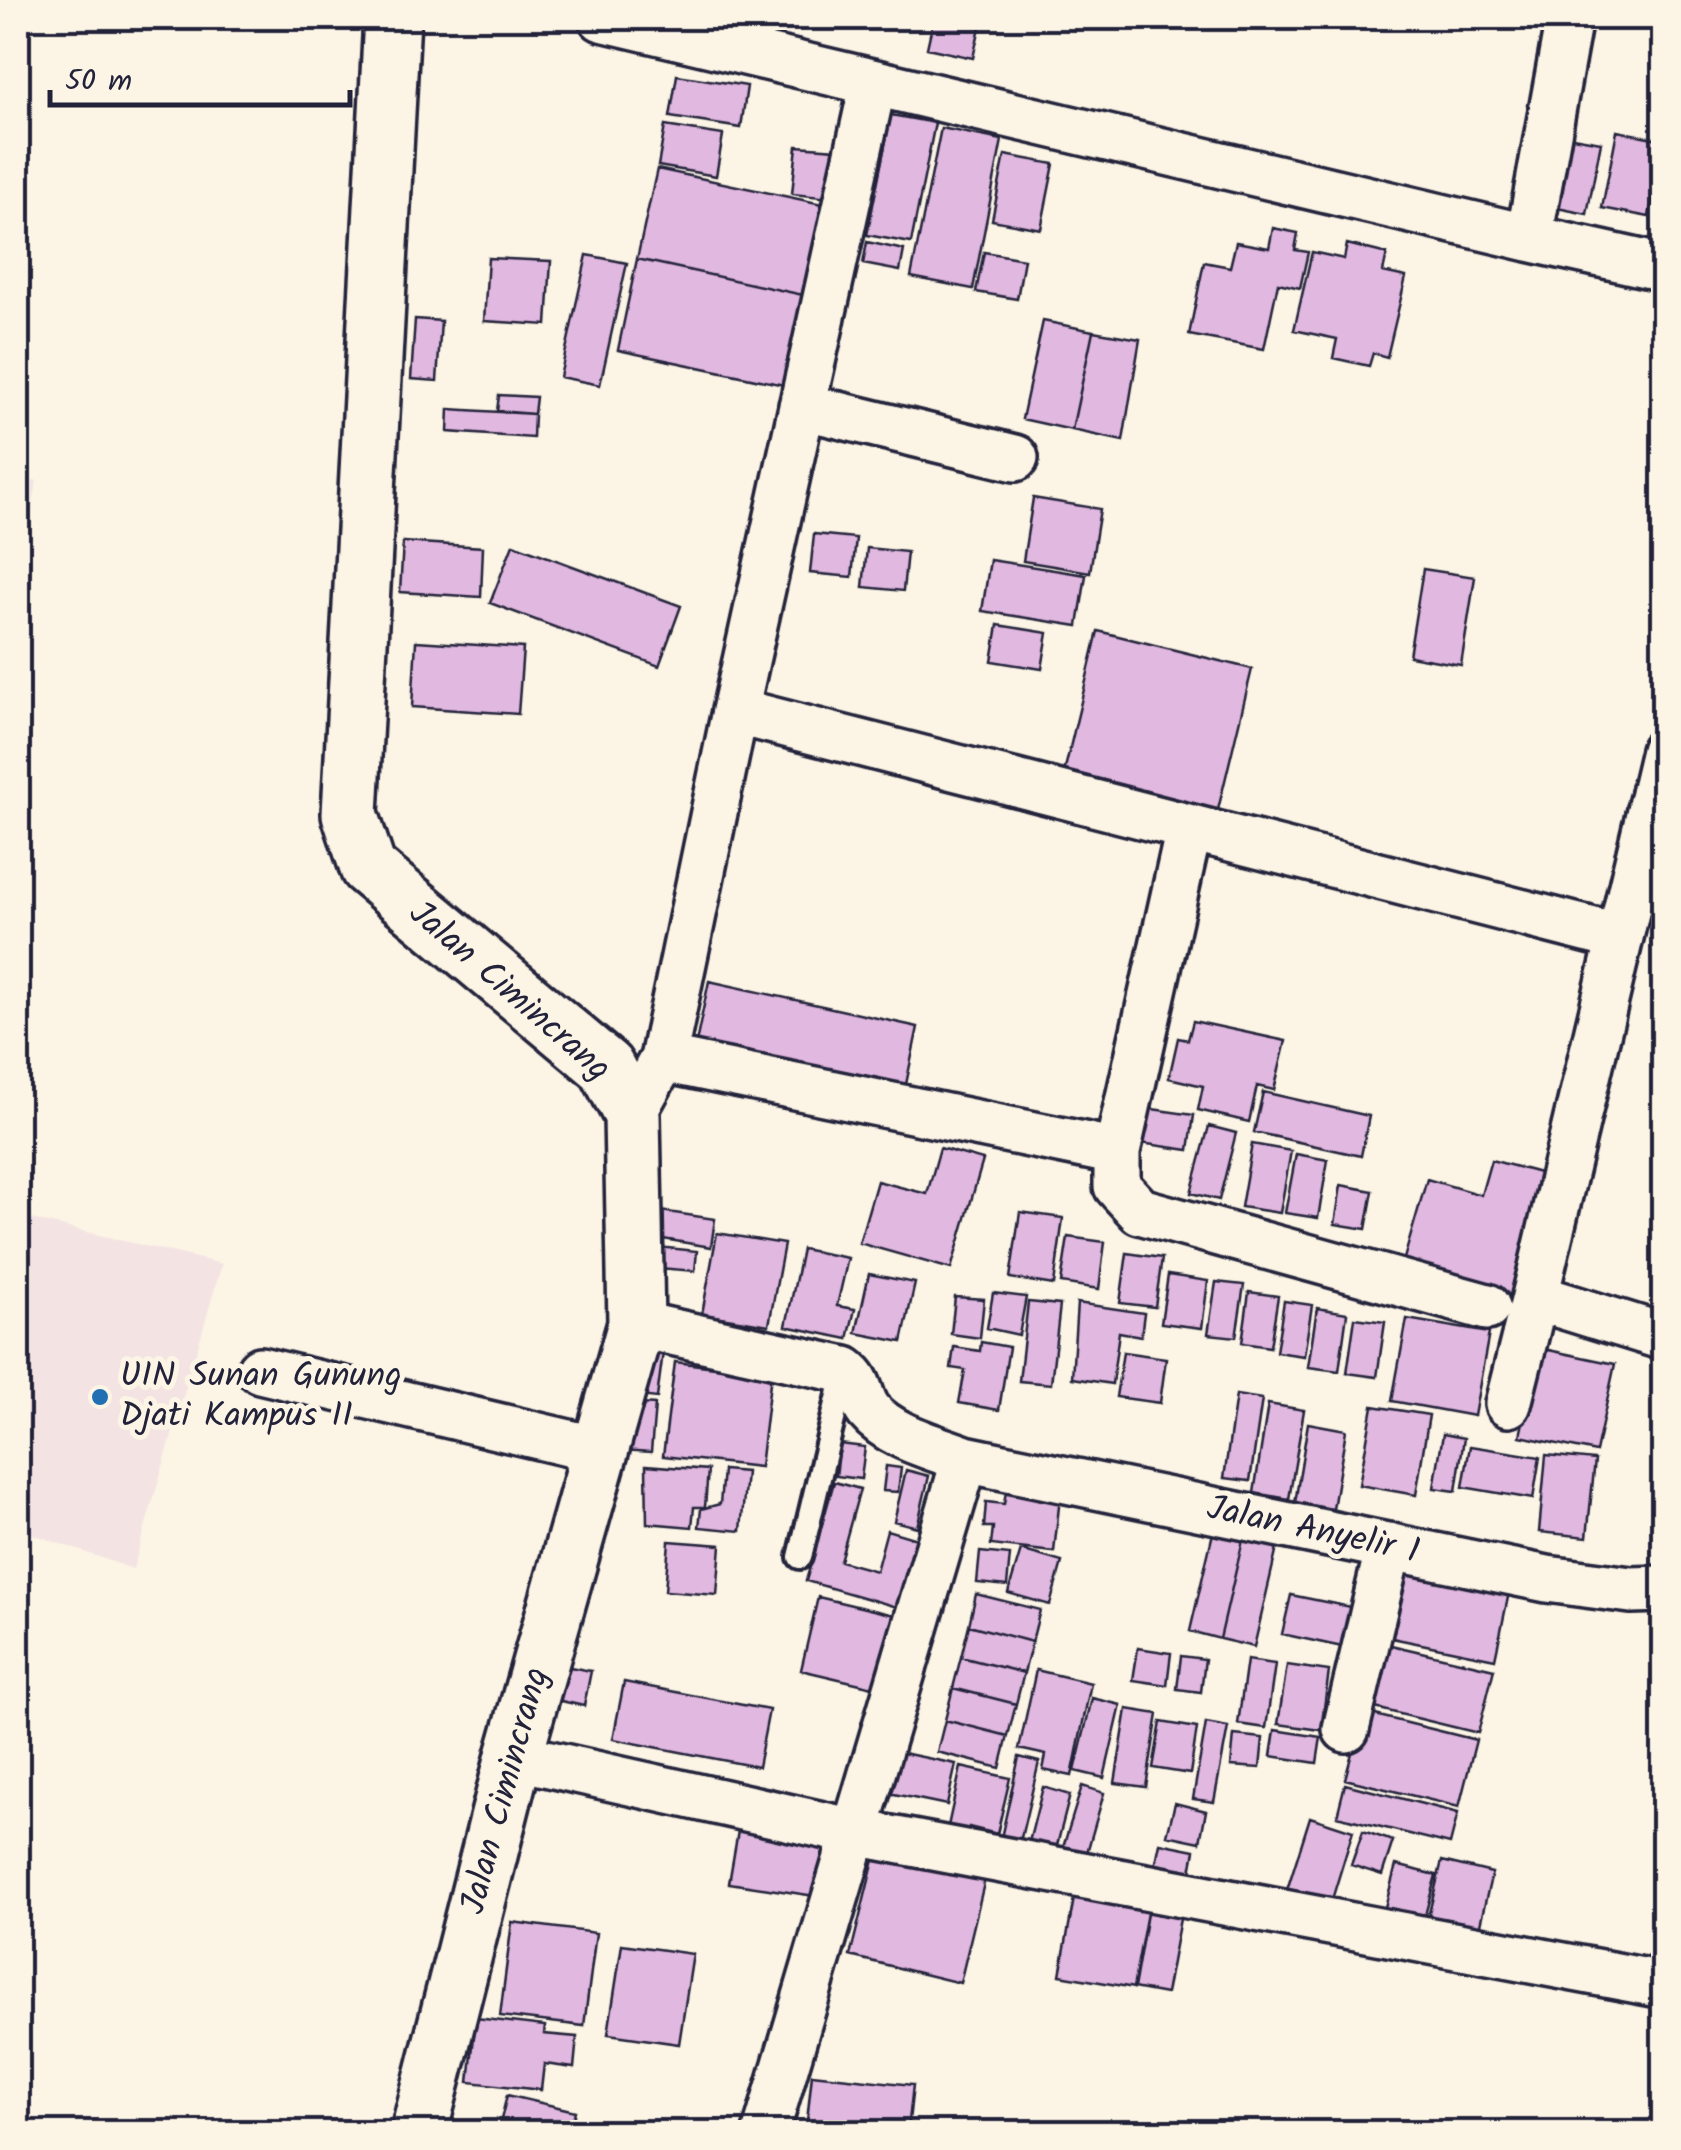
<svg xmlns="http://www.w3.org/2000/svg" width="1681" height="2150" font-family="Kalam,sans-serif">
<rect width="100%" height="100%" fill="#fcf5e5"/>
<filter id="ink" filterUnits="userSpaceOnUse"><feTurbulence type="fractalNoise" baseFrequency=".01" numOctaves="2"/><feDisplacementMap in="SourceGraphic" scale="20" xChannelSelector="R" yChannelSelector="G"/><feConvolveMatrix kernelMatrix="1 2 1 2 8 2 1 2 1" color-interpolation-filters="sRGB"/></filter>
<g filter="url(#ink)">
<path fill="#f4e3e3" d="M18,475L37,481L18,591Z
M18,1216L222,1264L133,1569L18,1529Z"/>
<path fill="#e1b8df" stroke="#22223b" stroke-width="2.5" d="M915,18H982L973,58L927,48L933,21Z
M1602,18H1664V30Z
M677,75L747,86L741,128L670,117Z
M891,115L935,123L911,243L867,235Z
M665,126L723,135L716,176L658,166Z
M941,128L1002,140L973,289L911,277Z
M1617,131L1664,140L1649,217L1602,208Z
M1561,135L1601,142L1587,214L1547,206Z
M797,146L836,149L830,198L792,194Z
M1005,155L1054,164L1041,229L992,220Z
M657,169L822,204L803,295L637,259Z
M1273,228L1298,233L1295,250L1308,252L1300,288L1278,283L1264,349L1189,335L1204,262L1230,267L1236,242L1269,248Z
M867,242L904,250L900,271L863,264Z
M1347,244L1387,254L1383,272L1406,277L1387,357L1373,353L1369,366L1333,358L1337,339L1294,330L1312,252L1344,259Z
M984,252L1024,259L1017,299L976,292Z
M587,255L627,263L600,385L560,377Z
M488,258L551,261L547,325L484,321Z
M637,259L803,295L784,385L618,350Z
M415,319L441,321L437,381L411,379Z
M1043,321L1093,331L1072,430L1022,419Z
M1093,331L1140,339L1123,441L1072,430Z
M499,395L536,397L534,414L497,411Z
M449,409L534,414L533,438L448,432Z
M1033,498L1100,509L1090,572L1023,561Z
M814,534L856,538L852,577L810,573Z
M403,542L483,547L481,597L400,592Z
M513,544L681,606L659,666L490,603Z
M867,548L907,552L903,591L863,587Z
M990,560L1086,575L1078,626L982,611Z
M1423,569L1475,577L1461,665L1409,656Z
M998,625L1048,633L1042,669L992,661Z
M1098,631L1252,669L1216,818L1062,781Z
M416,641L523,648L518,714L412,707Z
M709,981L918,1027L905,1089L696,1043Z
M1193,1021L1286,1041L1274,1090L1257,1086L1249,1122L1198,1110L1203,1086L1169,1078L1178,1038L1188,1040Z
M1263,1092L1369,1116L1361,1156L1254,1132Z
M1145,1108L1194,1115L1189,1150L1140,1143Z
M1209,1126L1236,1133L1219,1200L1191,1193Z
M1252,1144L1291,1151L1280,1213L1241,1207Z
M940,1148L983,1160L951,1269L859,1243L877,1181L927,1194Z
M1296,1154L1328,1160L1318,1218L1285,1213Z
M1491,1160L1547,1175L1516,1307L1399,1276L1427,1179L1481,1195Z
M1341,1185L1373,1191L1366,1229L1335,1224Z
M661,1211L715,1219L711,1247L657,1238Z
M1020,1212L1063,1218L1054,1285L1010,1278Z
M717,1233L784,1244L769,1325L702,1314Z
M1068,1237L1105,1242L1099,1289L1061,1283Z
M648,1246L697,1251L695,1271L646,1267Z
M802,1249L848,1258L837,1306L855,1309L848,1339L786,1326Z
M1127,1253L1162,1258L1155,1307L1120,1303Z
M869,1274L915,1283L902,1342L856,1333Z
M1168,1275L1208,1281L1202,1328L1161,1323Z
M1216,1282L1244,1285L1236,1337L1208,1334Z
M1249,1292L1278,1296L1270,1347L1242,1343Z
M993,1293L1026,1297L1019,1335L987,1328Z
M955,1297L984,1299L980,1338L951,1334Z
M1284,1301L1312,1305L1304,1356L1276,1352Z
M1028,1302L1060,1305L1051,1384L1019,1381Z
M1077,1303L1144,1313L1141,1336L1119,1332L1112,1384L1072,1378Z
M1317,1308L1347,1313L1339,1371L1308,1367Z
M1355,1318L1385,1322L1377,1377L1347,1373Z
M1407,1319L1489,1333L1474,1416L1392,1401Z
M981,1342L1009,1347L999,1410L959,1403L965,1370L951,1368L954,1347L980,1351Z
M635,1348L663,1352L657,1398L629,1395Z
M1539,1348L1615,1364L1596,1452L1520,1436Z
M1123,1352L1166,1358L1160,1403L1116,1397Z
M675,1362L771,1374L760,1467L663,1456Z
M1236,1395L1262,1399L1250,1481L1224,1478Z
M625,1403L655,1405L651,1452L622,1450Z
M1268,1404L1304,1410L1289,1499L1254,1493Z
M1373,1406L1429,1415L1416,1495L1359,1485Z
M1308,1423L1346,1430L1333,1509L1295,1503Z
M1443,1434L1464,1438L1456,1491L1434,1488Z
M840,1444L865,1447L861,1479L836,1476Z
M1470,1446L1540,1457L1533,1499L1463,1487Z
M1546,1455L1595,1460L1587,1537L1539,1532Z
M646,1465L708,1470L705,1507H694L692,1527L647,1523Z
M886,1466L901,1468L898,1492L883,1491Z
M723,1470L746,1472L741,1531L699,1527L701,1509L720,1504Z
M906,1470L929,1476L917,1527L894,1521Z
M834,1482L860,1489L840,1561L876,1571L887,1530L917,1539L897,1607L806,1581Z
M1006,1491L1060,1497L1054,1552L991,1545L993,1527H984L986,1502L1004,1504Z
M1216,1520L1246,1527L1220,1639L1190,1631Z
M1246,1527L1280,1535L1254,1647L1220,1639Z
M669,1541L721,1545L717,1595L665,1591Z
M1021,1550L1062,1562L1050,1605L1008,1593Z
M980,1552L1010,1555L1007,1586L977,1583Z
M1398,1559L1511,1583L1495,1659L1382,1636Z
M976,1594L1040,1610L1032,1642L969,1625Z
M1291,1595L1365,1610L1356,1650L1282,1634Z
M818,1597L907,1618L890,1691L801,1670Z
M969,1625L1032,1642L1024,1673L961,1657Z
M1378,1642L1494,1669L1478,1733L1363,1705Z
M1138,1648L1171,1653L1167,1685L1133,1680Z
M1181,1656L1205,1659L1201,1692L1177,1689Z
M961,1657L1024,1673L1016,1704L953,1688Z
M1247,1660L1275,1664L1266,1728L1238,1724Z
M554,1664L591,1671L584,1706L547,1698Z
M1287,1665L1329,1671L1321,1730L1278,1724Z
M1036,1670L1091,1683L1072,1776L1043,1770L1046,1755L1019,1749Z
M624,1682L769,1710L758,1767L613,1739Z
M953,1688L1016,1704L1008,1736L945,1720Z
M1092,1698L1121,1705L1104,1778L1075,1771Z
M1127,1709L1158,1714L1146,1787L1115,1783Z
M1363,1712L1476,1740L1459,1807L1345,1779Z
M945,1720L1008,1736L1000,1768L937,1752Z
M1161,1722L1197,1728L1190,1774L1153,1768Z
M1206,1723L1228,1727L1214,1802L1193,1799Z
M1275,1730L1321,1737L1317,1763L1271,1756Z
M1234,1735L1263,1738L1260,1768L1231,1766Z
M898,1752L956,1764L947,1805L889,1793Z
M1019,1757L1039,1762L1020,1842L1001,1838Z
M961,1767L1010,1778L997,1834L969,1827L965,1845L945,1840Z
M1345,1784L1458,1813L1450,1844L1337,1816Z
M1082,1786L1104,1793L1084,1863L1060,1857Z
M1043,1787L1070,1795L1055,1853L1028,1846Z
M1175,1803L1206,1811L1200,1842L1167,1835Z
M1310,1817L1353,1831L1330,1906L1286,1893Z
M739,1825L837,1839L828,1898L729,1883Z
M1363,1831L1393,1841L1382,1875L1351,1865Z
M1160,1843L1195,1850L1189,1883L1153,1876Z
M877,1848L986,1875L960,1983L850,1956Z
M1442,1861L1492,1873L1478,1933L1427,1921Z
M1396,1865L1436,1875L1422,1926L1383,1915Z
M1076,1887L1149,1902L1134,1988L1060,1975Z
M1149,1902L1182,1908L1166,1994L1133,1988Z
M512,1922L596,1933L584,2026L500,2016Z
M622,1944L693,1954L679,2044L608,2034Z
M476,2018L545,2026L544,2034L577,2037L574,2068L544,2064L541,2090L469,2082Z
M812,2074L913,2085L908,2131L807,2121Z
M507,2095L575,2111L570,2132H498Z"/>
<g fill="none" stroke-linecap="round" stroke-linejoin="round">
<defs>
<path id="service" d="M800,1557L845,1370"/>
<path id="minor" d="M602,18L1529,238L1569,18
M1529,238L1664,268
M802,406L1015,458
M735,711L1617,937
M1664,751L1535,1297L1664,1337
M663,1059L1117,1152L1189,829
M632,1115L663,1059L735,711L873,85
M1117,1152V1186L1140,1211L1487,1307
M636,1324L845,1370C862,1382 858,1397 869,1411C891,1437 934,1447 965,1459L766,2132
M260,1370L598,1450
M1508,1404L1535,1297
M965,1459L1547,1579L1631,1590L1664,1589
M1346,1729L1389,1546
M514,1756L854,1832L1664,1985"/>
<path id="secondary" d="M392,18L350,814L368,868L606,1067L632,1115L636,1324L514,1756L419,2132"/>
</defs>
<use href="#service" stroke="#22223b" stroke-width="30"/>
<use href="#minor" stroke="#22223b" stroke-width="52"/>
<use href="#secondary" stroke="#22223b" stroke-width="62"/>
<use href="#service" stroke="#fcf5e5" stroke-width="22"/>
<use href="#minor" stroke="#fcf5e5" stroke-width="45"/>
<use href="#secondary" stroke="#fcf5e5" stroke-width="55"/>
</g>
</g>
<circle fill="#1f6fb2" stroke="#fcf5e5" stroke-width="4" cx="100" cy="1397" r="10"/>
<g text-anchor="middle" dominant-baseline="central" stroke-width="10" stroke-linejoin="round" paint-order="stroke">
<g font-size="35" fill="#22223b" stroke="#fcf5e5">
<text transform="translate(509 992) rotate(41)">Jalan Cimincrang</text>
<text transform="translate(1313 1531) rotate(12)">Jalan Anyelir 1</text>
<text transform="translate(506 1791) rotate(-75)">Jalan Cimincrang</text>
</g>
<g font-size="35" fill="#22223b" stroke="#fcf5e5" text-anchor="start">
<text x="120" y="1377">UIN Sunan Gunung<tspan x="120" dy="40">Djati Kampus II</tspan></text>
</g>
</g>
<rect width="1681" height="2150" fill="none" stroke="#fcf5e5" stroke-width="60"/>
<rect x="30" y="30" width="1621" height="2090" fill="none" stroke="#22223b" stroke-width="4" filter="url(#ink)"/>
<path d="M50 90v15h300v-15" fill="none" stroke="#22223b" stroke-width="5"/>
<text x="65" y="90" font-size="30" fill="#22223b" stroke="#fcf5e5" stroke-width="8" paint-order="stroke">50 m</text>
</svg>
